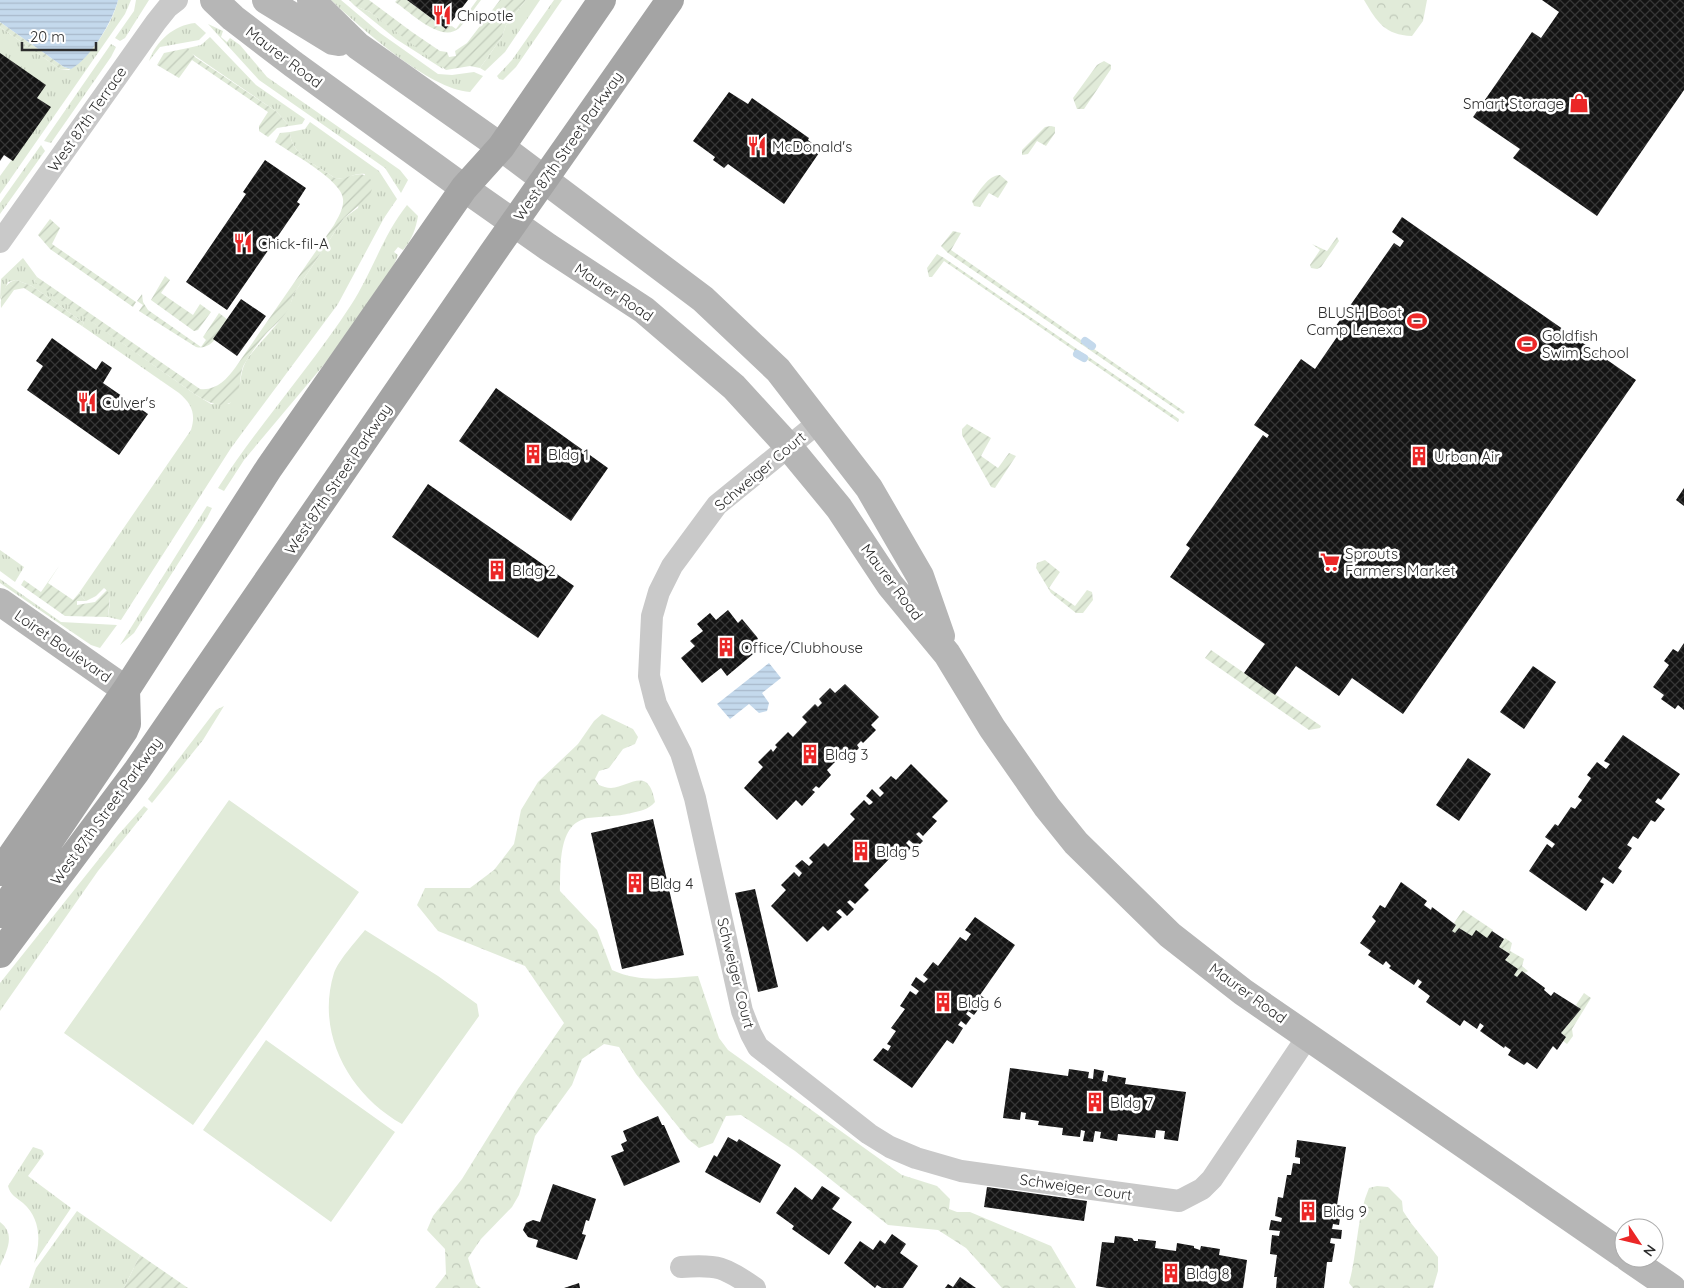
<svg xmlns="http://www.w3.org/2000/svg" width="1684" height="1288" font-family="Quicksand,sans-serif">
<defs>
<pattern id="grass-tufts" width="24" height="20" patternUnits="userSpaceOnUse" patternTransform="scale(1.25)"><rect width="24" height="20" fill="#e1ebd9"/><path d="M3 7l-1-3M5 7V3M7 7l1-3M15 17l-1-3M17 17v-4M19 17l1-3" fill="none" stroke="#c1caba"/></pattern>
<pattern id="forest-crowns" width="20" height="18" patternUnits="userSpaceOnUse" patternTransform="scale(1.25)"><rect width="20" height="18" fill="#e1ebd9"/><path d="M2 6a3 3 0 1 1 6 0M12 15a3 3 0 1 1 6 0" fill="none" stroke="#c1caba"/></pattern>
<pattern id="garden-furrows" width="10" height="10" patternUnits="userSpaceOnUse" patternTransform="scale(1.25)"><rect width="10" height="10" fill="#e1ebd9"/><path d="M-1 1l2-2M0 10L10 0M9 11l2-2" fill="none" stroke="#c1caba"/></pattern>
<pattern id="water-rules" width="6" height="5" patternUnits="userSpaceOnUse" patternTransform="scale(1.25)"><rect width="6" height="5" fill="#c4d9ec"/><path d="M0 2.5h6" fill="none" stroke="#a9bacb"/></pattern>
<pattern id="building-cross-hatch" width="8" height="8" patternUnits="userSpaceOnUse" patternTransform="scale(1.25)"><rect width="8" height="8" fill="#131313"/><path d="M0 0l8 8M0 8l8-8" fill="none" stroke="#363636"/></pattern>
</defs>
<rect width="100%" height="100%" fill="#fff"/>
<path fill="url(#grass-tufts)" d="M118,0H131L125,14L0,194V176L50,107L37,98L0,53V27L60,69L69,70C91,55 112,26 118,0Z
M136,0H149L125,38L120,41L115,38L134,11Z
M331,0H341L380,33L438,74L452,75L474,72L483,76L470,92C429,89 362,29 331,0Z
M526,0H540L505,52L485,71L480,68L502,37L506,25Z
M554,0H562L516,67L503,80L499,79L497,76L512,60Z
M355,6L370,12L432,57L441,64L443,69L396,39Z
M195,23L206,33L199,40L160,47L149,61C156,41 174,25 195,23Z
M208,24L223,31L221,37L227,42L230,38L240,45L267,77L400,170L408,180L401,193L385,168L259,80Z
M210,37L256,85L305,119L302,124L289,126L277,112L191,53L188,48L201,45Z
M111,44L116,47L111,57L51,143L44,141Z
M310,122L379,171L397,199L384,218L338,304L231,448L121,620L108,617C109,607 113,594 104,588L96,596L86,601L79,593L191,430C196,414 192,404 179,393L82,326L84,323L32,286L16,280L8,282L0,300L1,279L23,258L37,277L34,281L196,395L211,404H229C246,387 236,376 248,358C260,341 290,315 293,295L344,218L358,208L365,174C354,172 346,181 335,178C318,166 290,154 290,132L305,129Z
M41,145L45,151L0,214V203Z
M407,205L418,216C416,228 412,240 403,250L398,247L394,252L398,255L394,265L327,361L244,460L224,491L218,488C259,424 310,368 351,305C372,273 383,235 407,205Z
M207,506L212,508L207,518L134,633L120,645Z
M0,550L24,567L15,582L0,571Z
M0,579L61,622L117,625L100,648L91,645L0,583Z
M224,706L203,740L152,803L148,799L151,795L216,710Z
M144,806L148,809L98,871L0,1011V983L118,835Z
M33,1147L42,1150L44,1154L28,1176L71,1208L34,1263C41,1242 41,1219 23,1203C17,1198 10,1195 8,1186Z
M77,1211L140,1255L124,1288H29L36,1268Z
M0,1222C16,1234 7,1251 0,1266Z"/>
<path fill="url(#forest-crowns)" d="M1364,0H1427L1423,21L1412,36C1385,35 1377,22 1364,0Z
M602,714L633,729L638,737L635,744L623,749L609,768L599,771L595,779L599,785C602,786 607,788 611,788C630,787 648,765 655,802C648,810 640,811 631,813C616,817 603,816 588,818C557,823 561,868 560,891L597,930L612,970C640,983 668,978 698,976L719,1038L728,1050L902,1175L937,1186L950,1199L949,1209L957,1212H970L1051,1246L1076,1288H1002L966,1248L938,1230L888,1225L795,1151L741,1115L726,1116L713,1143L699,1148L688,1139L636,1074L619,1047L604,1044L582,1059L572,1085L535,1136L519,1195L512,1207L481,1239L468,1258L476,1284L481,1288H435L446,1274L445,1249L427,1230L433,1216L462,1179L518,1089L564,1023L525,966L438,931L417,905L425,888H470L494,870L514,844L521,810L538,782L578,744L594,721Z
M1377,1186L1388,1187L1402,1201L1403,1211L1411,1223L1438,1257V1271L1433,1288H1353L1349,1283C1358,1251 1356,1219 1369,1188Z"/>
<path fill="url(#garden-furrows)" d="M349,0H369L412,32L440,51L447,52L449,57L456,56L455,51L467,43L500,0H526L506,25L502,37L480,68L470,66L446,70L370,12L355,6Z
M397,0H407L446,29L449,24L456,29L477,0H481C474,9 467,20 459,28C442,44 410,12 395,2Z
M0,22L64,67L71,69H60L0,27Z
M188,48L195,57L277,112L289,126L277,128L268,137L259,131V126L268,112L192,60L179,78L157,65L164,53Z
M1104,61L1111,65V69L1084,109H1077L1073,98L1097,65Z
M1051,126L1055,127V133L1046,146L1037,141L1028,154L1022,155V150L1045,127Z
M290,132C290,154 318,166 335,178C349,181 359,167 371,180L373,185L370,196L344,218L293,295C290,314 277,322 265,335C258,343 251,353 245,363C237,375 244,391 232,402C219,409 208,402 196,395L36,283L34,281L37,277L200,389C216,391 227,379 235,368L334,225C338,217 344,209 343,199C342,180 291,153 275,142L280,133Z
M1000,175L1008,182L998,198L989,193L980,207L974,206L972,201C979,192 988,175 1000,175Z
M50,219L60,228L52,244L136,302L133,307L50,249L38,235Z
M953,231L961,233L951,250L1185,412L1183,414L948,253L941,246Z
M1337,237L1339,241L1321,267L1317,269L1311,268L1310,265L1320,250L1312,244L1327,251Z
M937,254L944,258L1179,419L1178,422L944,261L932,277H929L927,268Z
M165,276L170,280L161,293L193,315L200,304L211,312L198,330L194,331L151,300Z
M16,280L32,286L84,323L82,326L24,288L14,290L1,308C0,297 4,282 16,280Z
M142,294L143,302L148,310L201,347L206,340L203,337L219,313L228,320C221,331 212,351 196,347L139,311L143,305L137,301Z
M967,424L991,438L981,456L998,468L1009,453L1016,456L995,488L991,487L962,435V429Z
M1045,560L1060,572L1049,588L1075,606L1087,590L1092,592L1093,600L1083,613H1076L1051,593L1036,568L1037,563Z
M59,566L48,583L73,600L79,593L86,601H77V605L95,602L107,590L110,596L108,617L65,616L21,585L24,580L41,592Z
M1211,650L1321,726L1320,728L1309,730L1205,658Z
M1463,910L1493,930L1487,938L1472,936L1459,928L1455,933L1452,931L1456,925L1454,923Z
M1505,938L1512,943L1510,951L1524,959L1522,966L1528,971L1517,977L1514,975L1518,969L1505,960L1510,954L1499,947Z
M1584,993L1591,998L1572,1029L1573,1036L1567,1044L1563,1041L1566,1037L1561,1033L1581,1009L1576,1005Z
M140,1255L188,1288H124Z"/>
<path fill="#e1ebd9" d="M229,800L359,892L193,1125L64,1033Z
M365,930L438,976L477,1004L479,1016L402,1124C350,1095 315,1034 334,973C338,961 356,941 365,930Z
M266,1040L395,1132L331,1222L203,1130Z"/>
<path fill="url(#water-rules)" d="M0,0H118C113,21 90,59 71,69L64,67L0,22Z
M769,663L781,678L762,693L769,703L767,711L759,713L749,704L730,719L717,704Z"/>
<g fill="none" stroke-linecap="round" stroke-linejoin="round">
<path stroke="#c4d9ec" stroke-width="8" d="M1085,341L1092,346
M1077,354L1084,358"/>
</g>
<path fill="url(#building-cross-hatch)" d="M407,0H468L446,29Z
M1542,0H1684V90L1597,216L1513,158L1520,149L1473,117L1532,32L1541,38L1559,12Z
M0,53L46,85L37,98L51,107L13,161L4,155L0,161Z
M729,92L748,104L752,98L809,138L808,140L821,150L784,204L728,164L724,168L713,160L715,157L693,141Z
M265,160L306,188L297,202L300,204L227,310L186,282L246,194L243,192Z
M1402,217L1636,380L1403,714L1352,678L1339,696L1296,666L1275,695L1244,673L1265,644L1170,577L1190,548L1186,545L1263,435L1267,438L1269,435L1254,425L1301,359L1315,369L1339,334L1333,330L1394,243L1400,247L1404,241L1392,232Z
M241,299L266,316L237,356L213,339Z
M52,338L96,370L102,361L112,368L103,383L148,414L119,455L27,390L43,366L36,361Z
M496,388L608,468L571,521L459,441Z
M428,484L574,586L538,638L392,537Z
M1684,488V506L1676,500Z
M728,610L738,623L742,619L757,637L758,639L753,643L759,649L727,676L721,668L702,683L681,658L695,646L690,641L703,631L697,624L710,613L716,620Z
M1684,643V710L1678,705L1675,709L1661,699L1664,695L1653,687L1669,665L1664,661L1673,649L1678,652Z
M1533,666L1556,682L1524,729L1500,712Z
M845,684L879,717L871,725L876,730L863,743L861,741L857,745L859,748L846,761L841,756L827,770L831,775L819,788L816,786L812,790L815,792L802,806L796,800L777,820L744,788L763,767L758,762L771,749L773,752L777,747L775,745L788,732L793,737L807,722L802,717L815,704L818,707L822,703L819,699L830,688L835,693Z
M1623,735L1680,774L1661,800L1658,798L1655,802L1665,809L1655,822L1651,820L1638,839L1633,836L1627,845L1632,848L1618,868L1622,871L1613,884L1603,877L1600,882L1604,884L1586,911L1529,871L1547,844L1552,848L1555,844L1545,837L1555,824L1558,826L1571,807L1575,809L1582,800L1578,797L1591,778L1587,775L1597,762L1606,769L1610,764L1604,761Z
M1468,758L1491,774L1459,821L1436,805Z
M911,764L948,801L932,817L937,821L923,836L919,832L916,834L923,841L917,847L909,840L906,843L911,848L899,860L893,855L864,885L869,890L855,904L850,900L847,902L854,909L847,916L840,909L836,912L842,917L828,931L823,926L807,942L771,906L786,890L781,885L794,872L799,877L802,873L795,866L802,860L809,866L813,862L809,858L824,843L828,847L855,819L850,814L864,800L869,805L871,804L873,802L866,796L872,789L880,797L884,793L879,788L891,776L896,780Z
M653,819L684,955L622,969L591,833Z
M1401,882L1427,901L1424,905L1431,910L1432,907L1456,925L1452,931L1455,933L1459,928L1472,936L1476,930L1487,938L1492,931L1504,939L1499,947L1510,954L1505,960L1518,969L1514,975L1517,977L1522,971L1545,988L1544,990L1551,996L1554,992L1581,1009L1561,1033L1566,1037L1557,1050L1553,1046L1537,1069L1527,1062L1524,1065L1508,1055L1511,1050L1505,1046L1504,1048L1480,1031L1484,1026L1480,1023L1477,1029L1464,1020L1460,1026L1426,1002L1430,996L1418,987L1422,982L1418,979L1414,985L1389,968L1391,966L1386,961L1383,965L1368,955L1371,951L1360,943L1376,921L1372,917L1380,905L1385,908Z
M755,889L778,987L758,992L735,893Z
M975,917L1015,945L980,995L986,999L974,1015L968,1011L966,1014L971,1018L966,1025L961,1021L958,1025L963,1028L953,1044L947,1040L912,1088L873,1060L883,1048L888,1051L891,1046L887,1044L896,1031L891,1028L905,1009L900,1006L910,991L916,995L919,991L911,985L916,977L924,983L928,979L923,975L933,962L938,966L960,937L966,941L971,934L965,930Z
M1010,1068L1068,1076L1069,1069L1089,1072L1088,1078L1093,1079L1094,1069L1104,1071L1102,1081L1107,1082L1108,1075L1126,1078L1125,1084L1186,1092L1178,1141L1164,1139L1165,1131L1156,1130L1155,1138L1118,1134L1117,1141L1100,1138L1101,1132L1095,1131L1093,1142L1083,1141L1085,1131L1081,1130L1080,1137L1062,1135L1063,1128L1038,1125L1039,1121L1025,1119L1026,1113L1021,1112L1020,1120L1003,1118Z
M658,1116L662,1125H664L680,1162L624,1186L611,1156L624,1151L621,1144L627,1141L623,1131Z
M728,1137L737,1142L739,1139L781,1165L760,1203L705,1172L714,1155L717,1157Z
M1297,1140L1346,1147L1337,1205L1342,1206L1339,1225L1333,1224L1332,1229L1342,1230L1341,1239L1331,1238L1330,1243L1335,1244L1332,1262H1327L1324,1288H1276L1277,1277H1274L1277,1255L1270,1254L1272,1235L1279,1236L1280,1231L1269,1230L1271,1220L1281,1222L1282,1218L1275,1216L1278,1197L1283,1198L1287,1175H1291L1293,1163L1300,1164V1158L1295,1157Z
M553,1184L596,1199L589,1221L586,1220L582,1234L586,1235L577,1260L536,1247L538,1240L528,1237L523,1230L526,1223L533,1220L540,1222Z
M822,1186L840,1198L832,1209L852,1222L829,1255L792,1229L794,1226L776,1213L795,1187L812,1200Z
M987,1187L1087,1201L1084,1221L984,1207Z
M892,1234L906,1244L900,1253L918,1266L903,1288H882L877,1285L875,1288L844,1263L860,1241L873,1250L880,1240L885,1244Z
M1115,1236L1132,1238L1134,1241H1138V1239L1156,1241L1155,1248L1176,1251L1177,1243L1194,1246V1248L1200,1250L1201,1246L1220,1249L1219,1255L1247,1260L1243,1288H1107L1096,1286L1102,1242L1114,1243Z
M960,1277L976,1288H945L948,1284L953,1287Z
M579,1283L580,1288H564Z"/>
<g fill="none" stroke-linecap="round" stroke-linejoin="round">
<path stroke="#c9c9c9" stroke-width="22" d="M0,242L156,22L168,7L177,0
M819,422L717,505L672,566L659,592L652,616L649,676L656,704L681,753L695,798L742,1011L751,1034L758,1047L869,1134L890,1147L916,1158L961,1171L1179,1201L1202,1189L1212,1179L1308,1036
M681,1267C718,1264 724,1267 755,1288"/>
<path stroke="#b6b6b6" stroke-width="28" d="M214,0L233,18L293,64L464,188L548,247L644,310L734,387L788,446L839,508L890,585L947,654L992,728L1047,807L1076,843L1170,935L1243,992L1624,1255
M266,0L333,41L339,42
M311,0L358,46L501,147L703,299L778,370L869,488L920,576L941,636
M0,602L126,690
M1628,1258L1672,1288"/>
<path stroke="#a4a4a4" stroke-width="28" d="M0,872L126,690L269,468L464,188L501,147L602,0
M0,914L124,731L127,724L126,690
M0,954L136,772L492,254L670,0"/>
</g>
<defs>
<symbol id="restaurant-bare" viewBox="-9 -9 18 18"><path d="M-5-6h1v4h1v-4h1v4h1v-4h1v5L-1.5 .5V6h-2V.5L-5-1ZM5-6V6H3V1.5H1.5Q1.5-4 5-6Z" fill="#eb2727" stroke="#fff" stroke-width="2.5" paint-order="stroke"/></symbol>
<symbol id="shop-bare" viewBox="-9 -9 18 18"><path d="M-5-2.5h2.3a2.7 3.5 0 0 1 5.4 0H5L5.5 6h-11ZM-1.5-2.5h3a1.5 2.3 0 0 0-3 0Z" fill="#eb2727" stroke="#fff" stroke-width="2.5" paint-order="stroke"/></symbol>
<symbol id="stadium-bare" viewBox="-9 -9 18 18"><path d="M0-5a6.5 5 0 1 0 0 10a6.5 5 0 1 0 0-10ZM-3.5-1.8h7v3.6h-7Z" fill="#eb2727" stroke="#fff" stroke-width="2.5" paint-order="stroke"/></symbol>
<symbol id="building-bare" viewBox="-9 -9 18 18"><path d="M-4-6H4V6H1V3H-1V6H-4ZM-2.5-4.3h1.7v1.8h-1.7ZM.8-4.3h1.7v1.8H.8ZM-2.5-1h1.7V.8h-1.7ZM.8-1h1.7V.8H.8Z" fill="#eb2727" stroke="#fff" stroke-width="2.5" paint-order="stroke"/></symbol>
<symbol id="supermarket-bare" viewBox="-9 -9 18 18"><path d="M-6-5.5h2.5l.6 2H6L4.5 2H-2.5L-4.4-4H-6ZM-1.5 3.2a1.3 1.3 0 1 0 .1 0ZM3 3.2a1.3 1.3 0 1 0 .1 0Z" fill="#eb2727" stroke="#fff" stroke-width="2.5" paint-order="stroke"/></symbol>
</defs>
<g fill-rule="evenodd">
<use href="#restaurant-bare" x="428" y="1" width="28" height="28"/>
<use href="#shop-bare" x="1565" y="89" width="28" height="28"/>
<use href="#restaurant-bare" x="743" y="132" width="28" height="28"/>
<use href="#restaurant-bare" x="229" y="229" width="28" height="28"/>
<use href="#stadium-bare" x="1403" y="307" width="28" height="28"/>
<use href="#stadium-bare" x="1513" y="330" width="28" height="28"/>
<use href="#restaurant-bare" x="73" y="388" width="28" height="28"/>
<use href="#building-bare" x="519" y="440" width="28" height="28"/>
<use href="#building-bare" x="1405" y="442" width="28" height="28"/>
<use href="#supermarket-bare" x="1316" y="548" width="28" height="28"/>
<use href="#building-bare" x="483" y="556" width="28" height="28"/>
<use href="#building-bare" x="712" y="633" width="28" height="28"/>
<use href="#building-bare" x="796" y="740" width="28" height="28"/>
<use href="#building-bare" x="847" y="837" width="28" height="28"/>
<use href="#building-bare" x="621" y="869" width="28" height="28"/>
<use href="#building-bare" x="929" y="988" width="28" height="28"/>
<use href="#building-bare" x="1081" y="1088" width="28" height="28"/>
<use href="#building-bare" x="1294" y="1197" width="28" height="28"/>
<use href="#building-bare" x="1157" y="1259" width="28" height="28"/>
</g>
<g text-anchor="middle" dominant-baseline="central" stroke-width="5" stroke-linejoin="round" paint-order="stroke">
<g font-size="15" fill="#2c2c2c" stroke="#fff" text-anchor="start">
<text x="457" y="15">Chipotle</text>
<text x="1564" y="103" text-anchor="end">Smart Storage</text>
<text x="772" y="146">McDonald's</text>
<text x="258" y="243">Chick-fil-A</text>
<text x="1402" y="312" text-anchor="end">BLUSH Boot<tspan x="1402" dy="17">Camp Lenexa</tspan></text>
<text x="1542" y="335">Goldfish<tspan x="1542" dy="17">Swim School</tspan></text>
<text x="102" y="402">Culver's</text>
<text x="548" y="454">Bldg 1</text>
<text x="1434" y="456">Urban Air</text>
<text x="1345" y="553">Sprouts<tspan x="1345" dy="17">Farmers Market</tspan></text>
<text x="512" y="570">Bldg 2</text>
<text x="741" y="647">Office/Clubhouse</text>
<text x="825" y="754">Bldg 3</text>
<text x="876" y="851">Bldg 5</text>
<text x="650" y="883">Bldg 4</text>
<text x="958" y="1002">Bldg 6</text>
<text x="1110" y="1102">Bldg 7</text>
<text x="1323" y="1211">Bldg 9</text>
<text x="1186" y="1273">Bldg 8</text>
</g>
<g font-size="15" fill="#2c2c2c" stroke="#fff">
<text transform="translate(284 57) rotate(37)">Maurer Road</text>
<text transform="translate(87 119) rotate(-55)">West 87th Terrace</text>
<text transform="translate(568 146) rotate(-55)">West 87th Street Parkway</text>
<text transform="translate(614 292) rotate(34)">Maurer Road</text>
<text transform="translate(760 471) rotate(-40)">Schweiger Court</text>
<text transform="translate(338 479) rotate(-56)">West 87th Street Parkway</text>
<text transform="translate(892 582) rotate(53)">Maurer Road</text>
<text transform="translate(63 646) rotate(35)">Loiret Boulevard</text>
<text transform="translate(106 811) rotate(-54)">West 87th Street Parkway</text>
<text transform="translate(736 973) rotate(76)">Schweiger Court</text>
<text transform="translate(1248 993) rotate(36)">Maurer Road</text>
<text transform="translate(1076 1187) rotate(8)">Schweiger Court</text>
</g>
</g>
<g transform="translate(1639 1243) rotate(125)"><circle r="24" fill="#ffffff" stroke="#ababab"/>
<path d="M0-4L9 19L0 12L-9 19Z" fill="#eb2727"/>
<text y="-8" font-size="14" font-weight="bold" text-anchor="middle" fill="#2c2c2c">N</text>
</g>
<path d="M22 42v8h74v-8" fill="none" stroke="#2c2c2c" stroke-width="2.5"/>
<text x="30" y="42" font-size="15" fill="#2c2c2c" stroke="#ffffff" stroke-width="4" paint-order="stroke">20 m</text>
</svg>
